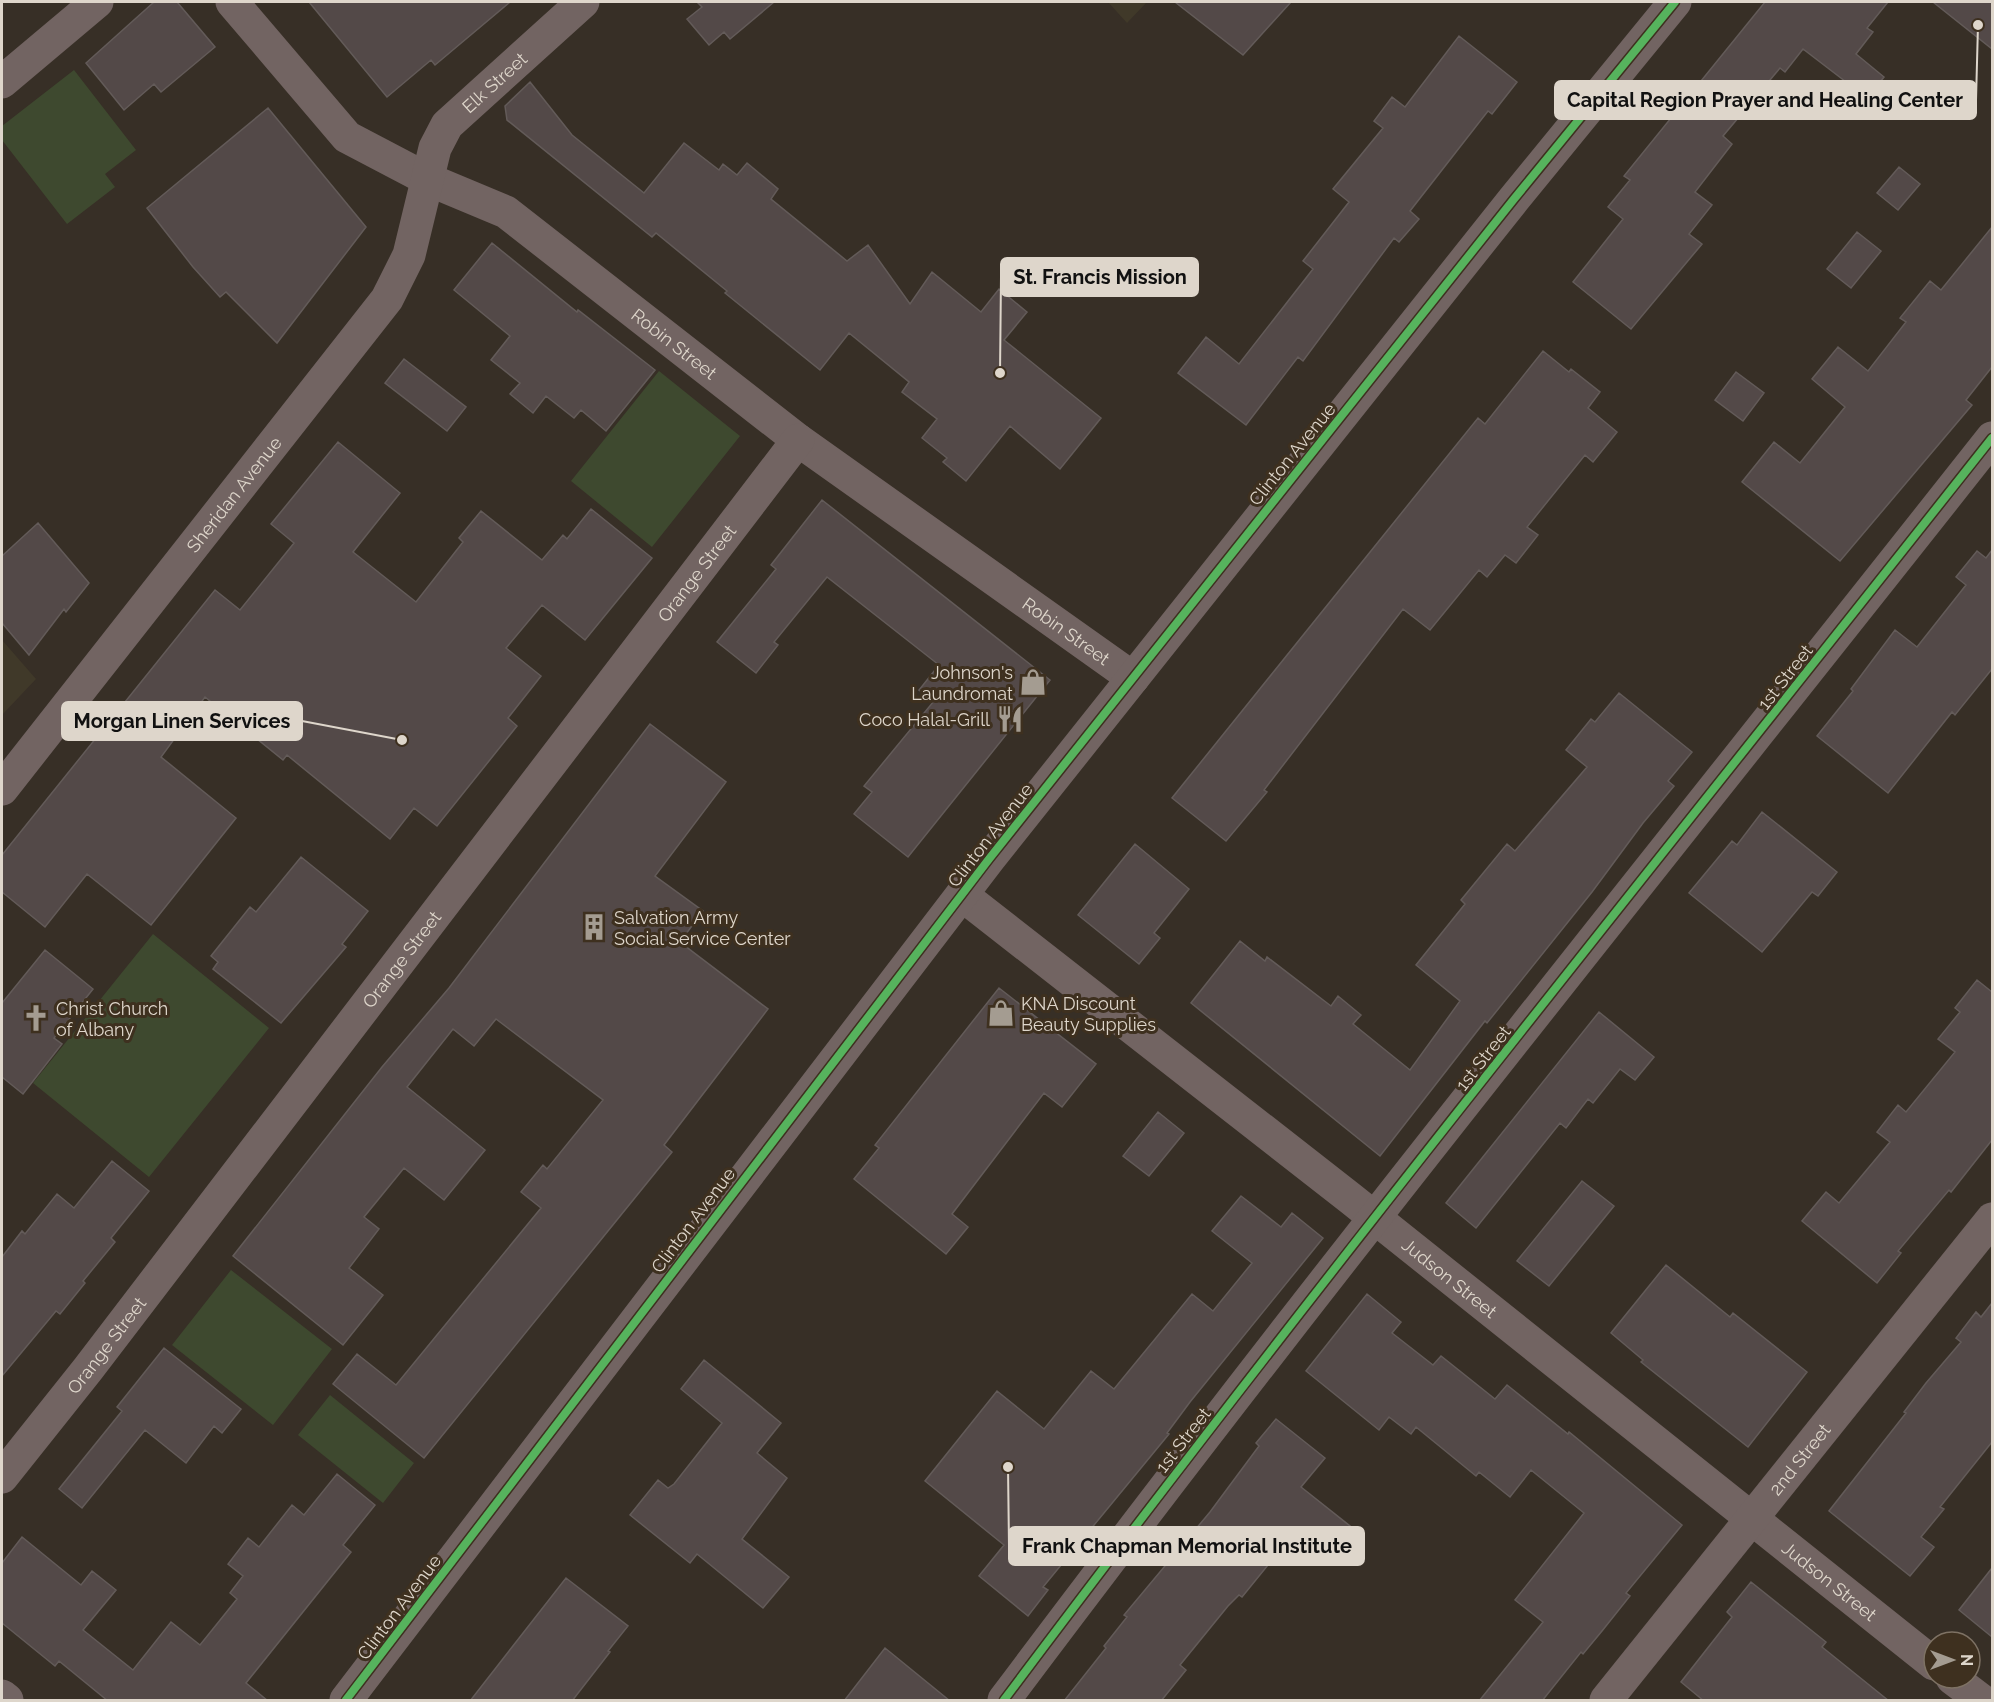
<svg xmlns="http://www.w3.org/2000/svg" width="1994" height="1702" font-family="Raleway,sans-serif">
<rect width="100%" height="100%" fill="#372f26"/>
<path fill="#403929" d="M1108,2H1147L1127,23Z
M2,640L36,679L2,715Z"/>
<path fill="#3e492f" d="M74,70L136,150L105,174L115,187L67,224L2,140V126Z
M659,371L740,436L652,547L571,481Z
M153,934L269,1028L149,1177L33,1083Z
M231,1270L332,1349L273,1425L172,1345Z
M330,1395L414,1463L383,1503L298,1435Z"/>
<path fill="#534948" stroke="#635b59" stroke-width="1.5" d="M154,2H177L215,47L161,92L154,84L124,110L86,63Z
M309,2H510L435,65L431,60L387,97Z
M697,2H774L730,39L724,32L709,45L687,19L702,7Z
M1175,2H1291L1243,55Z
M1765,2H1888L1867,28L1873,32L1856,54L1884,77L1867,98L1803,49L1785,72L1780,68L1723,136L1732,144L1695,192L1712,205L1689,234L1702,244L1631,329L1573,282L1623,219L1608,207L1630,180L1624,176Z
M1933,2H1992V49Z
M1459,36L1517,82L1492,114L1488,111L1410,211L1419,219L1399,242L1394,238L1303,361L1298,357L1246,425L1178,373L1206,337L1239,364L1313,269L1303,261L1349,202L1333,189L1383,128L1374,121L1392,97L1405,107Z
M530,82L572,135L644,193L684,143L719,170L723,164L737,175L747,163L778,189L771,199L847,261L868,245L910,304L932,272L981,312L999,289L1027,312L1004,340L1101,418L1060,469L1010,426L966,481L943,462L947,458L922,438L937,419L902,392L909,382L849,333L820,370L725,293L727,291L656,233L652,237L507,120L505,106Z
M268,108L366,227L277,343L226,292L220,297L193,267L147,208Z
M1899,167L1920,184L1898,210L1877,193Z
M1992,227V367L1966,400L1972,405L1840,561L1742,482L1774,442L1800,463L1845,407L1812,379L1838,347L1868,371L1906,322L1900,318L1930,281L1941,290Z
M1857,232L1881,251L1851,288L1827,269Z
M492,243L577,312L578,310L655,370L606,431L581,410L574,418L546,396L533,413L510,394L520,383L491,360L510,336L454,290Z
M1543,351L1569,372L1571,369L1600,392L1588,408L1617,432L1593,462L1585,455L1527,527L1538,535L1516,563L1505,555L1487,577L1479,570L1430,630L1403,609L1264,790L1267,792L1226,841L1172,798L1478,418L1485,424Z
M404,359L466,407L447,431L385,383Z
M1736,372L1764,393L1743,421L1715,400Z
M338,442L400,493L353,552L416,602L463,542L459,538L481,511L542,560L563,535L567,539L591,509L652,558L585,640L542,605L506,648L541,676L508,718L517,726L437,826L414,808L390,839L287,755L283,760L205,697L161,757L236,818L151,925L87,874L45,927L2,892V855L215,590L240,610L294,543L271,524Z
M822,500L1050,680L908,857L854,814L872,792L864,786L934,701L919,690L939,665L827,577L774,642L778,645L756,673L717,642L776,569L771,565Z
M38,523L89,583L66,612L64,609L29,655L2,623V556Z
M1992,550V669L1955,715L1952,712L1888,793L1817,736L1853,691L1851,689L1895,630L1917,647L1966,585L1956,577L1977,551L1986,558Z
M1619,693L1692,752L1668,781L1674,786L1643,823L1592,892L1487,1023L1485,1021L1380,1156L1191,1003L1240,941L1265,961L1267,957L1331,1006L1338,996L1361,1015L1353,1024L1410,1070L1460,1001L1416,965L1465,904L1461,900L1507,844L1515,851L1587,767L1566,750L1591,719L1595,722Z
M650,724L726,782L655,876L703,911L680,942L768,1009L664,1145L672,1152L424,1458L333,1384L357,1354L396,1385L541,1208L521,1192L543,1165L547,1169L603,1100L496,1019L474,1046L453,1029L407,1087L485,1150L444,1200L404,1168L364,1217L379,1229L349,1268L383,1295L343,1345L233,1256L382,1067L449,988Z
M1762,812L1837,872L1818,896L1812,892L1762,952L1689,893L1732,841L1737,845Z
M1135,844L1189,889L1154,933L1160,938L1139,964L1078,915Z
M301,857L368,911L342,944L346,947L281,1023L213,969L218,962L211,956L250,907L256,912Z
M45,950L93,989L54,1038L62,1044L23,1094L2,1077V1003Z
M1977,980L1992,992V1140L1951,1192L1949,1190L1898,1251L1901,1253L1877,1283L1802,1221L1826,1192L1839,1203L1890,1142L1877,1132L1898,1105L1906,1112L1955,1052L1938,1039L1960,1012L1955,1008Z
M999,988L1096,1064L1062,1107L1044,1093L952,1214L968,1227L946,1254L854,1179L879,1148L875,1145Z
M1599,1012L1654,1057L1635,1080L1620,1069L1593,1103L1588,1099L1566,1128L1560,1123L1476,1228L1446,1203Z
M1158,1112L1184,1133L1149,1176L1123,1156Z
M112,1161L149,1191L111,1238L115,1242L83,1281L85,1283L60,1314L56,1311L2,1376V1257L22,1231L25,1234L57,1194L74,1208Z
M1582,1181L1614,1206L1549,1286L1517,1261Z
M1241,1196L1281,1227L1292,1213L1323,1238L1190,1402L1167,1433L1169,1434L1043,1587L1048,1590L1028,1616L979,1576L1004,1545L925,1481L997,1391L1044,1429L1091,1371L1114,1389L1192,1294L1213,1311L1252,1263L1212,1231Z
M1666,1265L1730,1317L1733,1313L1807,1372L1748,1447L1641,1362L1643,1360L1611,1333Z
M1367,1294L1401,1322L1392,1333L1433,1365L1441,1356L1495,1399L1507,1385L1568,1434L1569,1432L1682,1525L1626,1593L1630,1596L1602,1631L1583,1654L1581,1652L1542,1701H1479L1543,1622L1515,1600L1584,1513L1531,1470L1510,1497L1479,1472L1476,1476L1416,1427L1411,1434L1389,1417L1379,1430L1306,1371Z
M1992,1303V1442L1940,1507L1944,1509L1921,1537L1934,1547L1910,1576L1829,1511L1906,1413L1904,1412L1926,1383L1961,1342L1956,1338L1976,1312L1981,1317Z
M164,1348L241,1409L222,1433L214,1426L186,1463L145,1430L82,1508L59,1489L122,1411L117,1407Z
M704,1360L781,1423L757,1453L787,1478L742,1539L789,1577L763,1608L697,1554L690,1563L630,1515L658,1480L668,1488L674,1484L722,1423L681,1389Z
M1276,1419L1325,1458L1301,1487L1350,1526L1330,1552L1299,1527L1242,1597L1239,1595L1228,1606L1180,1665L1186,1670L1161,1701H1064L1106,1648L1104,1646L1127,1617L1124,1615L1210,1512L1259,1446L1256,1443Z
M337,1474L375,1505L343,1545L351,1552L246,1683L268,1701H108L59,1661L55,1666L2,1623V1563L22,1537L81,1585L92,1571L116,1590L83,1630L133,1670L171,1622L200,1645L237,1599L230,1593L243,1576L228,1564L248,1538L259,1547L292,1505L304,1515Z
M1992,1568V1637L1959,1610Z
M566,1578L628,1626L608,1651L610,1652L572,1701H470Z
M1751,1582L1826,1642L1822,1647L1889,1701H1704L1681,1682L1732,1617L1727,1612Z
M885,1648L950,1701H844Z"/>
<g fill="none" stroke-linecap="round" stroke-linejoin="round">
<g stroke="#726462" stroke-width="33">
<path id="s1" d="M232,2L347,137L427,179L506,212L798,440L1133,678"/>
<path d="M2,82L97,2"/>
<path id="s2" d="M2,789L387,299L409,255L435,148L447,125L583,2"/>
<path id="s3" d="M962,895L1350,1198L1934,1664"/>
<path id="s4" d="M2,1477L88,1369L798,440"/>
<path d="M1952,1678L1981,1700"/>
<path d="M2,1696L7,1700"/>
<path d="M346,1700L989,859L1514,199L1675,2"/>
<path d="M1004,1700C1324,1273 1661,857 1992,438"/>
<path id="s5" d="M1606,1700L1992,1219"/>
</g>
<defs>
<path id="cycleway" d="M346,1700L989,859L1514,199L1675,2
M1004,1700C1324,1273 1661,857 1992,438"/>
</defs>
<use href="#cycleway" stroke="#3e301f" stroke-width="11"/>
<use href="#cycleway" stroke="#56b35d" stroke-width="8"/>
</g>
<defs>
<symbol id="shop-bare" viewBox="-9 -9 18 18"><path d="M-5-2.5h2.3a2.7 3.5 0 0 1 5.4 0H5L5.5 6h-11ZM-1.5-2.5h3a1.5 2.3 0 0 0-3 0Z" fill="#a49c91" stroke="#3e301f" stroke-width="2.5" paint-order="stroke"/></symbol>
<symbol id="restaurant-bare" viewBox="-9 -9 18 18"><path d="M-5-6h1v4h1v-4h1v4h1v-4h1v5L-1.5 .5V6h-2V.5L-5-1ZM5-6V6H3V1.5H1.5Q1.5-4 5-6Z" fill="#a49c91" stroke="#3e301f" stroke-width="2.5" paint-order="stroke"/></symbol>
<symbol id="building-bare" viewBox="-9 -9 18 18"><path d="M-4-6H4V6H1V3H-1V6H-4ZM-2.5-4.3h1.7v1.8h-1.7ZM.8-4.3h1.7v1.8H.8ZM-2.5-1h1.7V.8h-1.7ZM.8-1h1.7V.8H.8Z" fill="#a49c91" stroke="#3e301f" stroke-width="2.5" paint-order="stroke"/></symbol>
<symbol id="church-bare" viewBox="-9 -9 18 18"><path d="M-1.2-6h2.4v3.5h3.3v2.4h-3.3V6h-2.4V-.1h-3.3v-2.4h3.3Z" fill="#a49c91" stroke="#3e301f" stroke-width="2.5" paint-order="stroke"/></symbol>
</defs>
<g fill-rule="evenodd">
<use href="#shop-bare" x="1014" y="663" width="38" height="38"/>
<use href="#restaurant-bare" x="991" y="700" width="38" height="38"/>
<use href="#building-bare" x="575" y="908" width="38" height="38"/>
<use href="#shop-bare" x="982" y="994" width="38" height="38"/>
<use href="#church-bare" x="17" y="999" width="38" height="38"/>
</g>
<g text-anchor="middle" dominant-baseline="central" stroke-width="6" stroke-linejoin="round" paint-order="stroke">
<g font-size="18" fill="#ded6cb" stroke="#3e301f">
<text stroke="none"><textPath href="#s2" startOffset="872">Elk Street</textPath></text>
<text stroke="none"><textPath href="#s1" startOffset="567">Robin Street</textPath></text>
<text transform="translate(1292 454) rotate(-51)">Clinton Avenue</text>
<text stroke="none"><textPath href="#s2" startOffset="375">Sheridan Avenue</textPath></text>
<text stroke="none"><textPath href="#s4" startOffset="1140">Orange Street</textPath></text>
<text stroke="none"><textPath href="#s1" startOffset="1053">Robin Street</textPath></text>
<text transform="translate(1785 677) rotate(-52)">1st Street</text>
<text transform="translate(990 835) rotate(-52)">Clinton Avenue</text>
<text stroke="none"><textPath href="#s4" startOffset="654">Orange Street</textPath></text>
<text transform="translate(1483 1058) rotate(-52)">1st Street</text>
<text transform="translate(693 1220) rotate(-53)">Clinton Avenue</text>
<text stroke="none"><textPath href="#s3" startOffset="620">Judson Street</textPath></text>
<text stroke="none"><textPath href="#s4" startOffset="168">Orange Street</textPath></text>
<text transform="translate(1183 1440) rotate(-52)">1st Street</text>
<text stroke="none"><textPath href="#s5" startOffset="309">2nd Street</textPath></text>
<text stroke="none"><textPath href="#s3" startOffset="1106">Judson Street</textPath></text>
<text transform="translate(399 1607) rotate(-53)">Clinton Avenue</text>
</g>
<g font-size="18" fill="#ded6cb" stroke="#3e301f" text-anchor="start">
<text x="1013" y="672" text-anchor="end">Johnson's<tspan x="1013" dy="21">Laundromat</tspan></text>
<text x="990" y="719" text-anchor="end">Coco Halal-Grill</text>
<text x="614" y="917">Salvation Army<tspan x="614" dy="21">Social Service Center</tspan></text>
<text x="1021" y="1003">KNA Discount<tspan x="1021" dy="21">Beauty Supplies</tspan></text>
<text x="56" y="1008">Christ Church<tspan x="56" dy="21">of Albany</tspan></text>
</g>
</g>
<path fill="none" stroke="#ded6cb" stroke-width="2" d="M1978 25L1976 100M1000 373L1001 277M402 740L302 721M1008 1467L1009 1546"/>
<g fill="#ded6cb" stroke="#3e301f" stroke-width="2">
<circle cx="1978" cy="25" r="6"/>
<circle cx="1000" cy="373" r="6"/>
<circle cx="402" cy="740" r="6"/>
<circle cx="1008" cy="1467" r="6"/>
</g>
<g fill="#ded6cb" stroke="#ded6cb" stroke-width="2">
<rect x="1555" y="81" width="421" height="38" rx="6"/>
<rect x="1001" y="258" width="197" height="38" rx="6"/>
<rect x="62" y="702" width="240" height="38" rx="6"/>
<rect x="1009" y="1527" width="355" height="38" rx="6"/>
</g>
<g font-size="20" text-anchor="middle" font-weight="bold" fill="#111">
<text x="1765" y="107">Capital Region Prayer and Healing Center</text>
<text x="1100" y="284">St. Francis Mission</text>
<text x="182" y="728">Morgan Linen Services</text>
<text x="1187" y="1553">Frank Chapman Memorial Institute</text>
</g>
<rect width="1994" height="1702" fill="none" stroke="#ded6cb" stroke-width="6"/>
<g transform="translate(1952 1660) rotate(90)"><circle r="28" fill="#3e301f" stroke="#7e7264" stroke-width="1.5"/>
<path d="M0-4.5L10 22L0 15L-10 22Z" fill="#a49c91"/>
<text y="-9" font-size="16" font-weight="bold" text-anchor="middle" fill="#ded6cb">N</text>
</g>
</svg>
